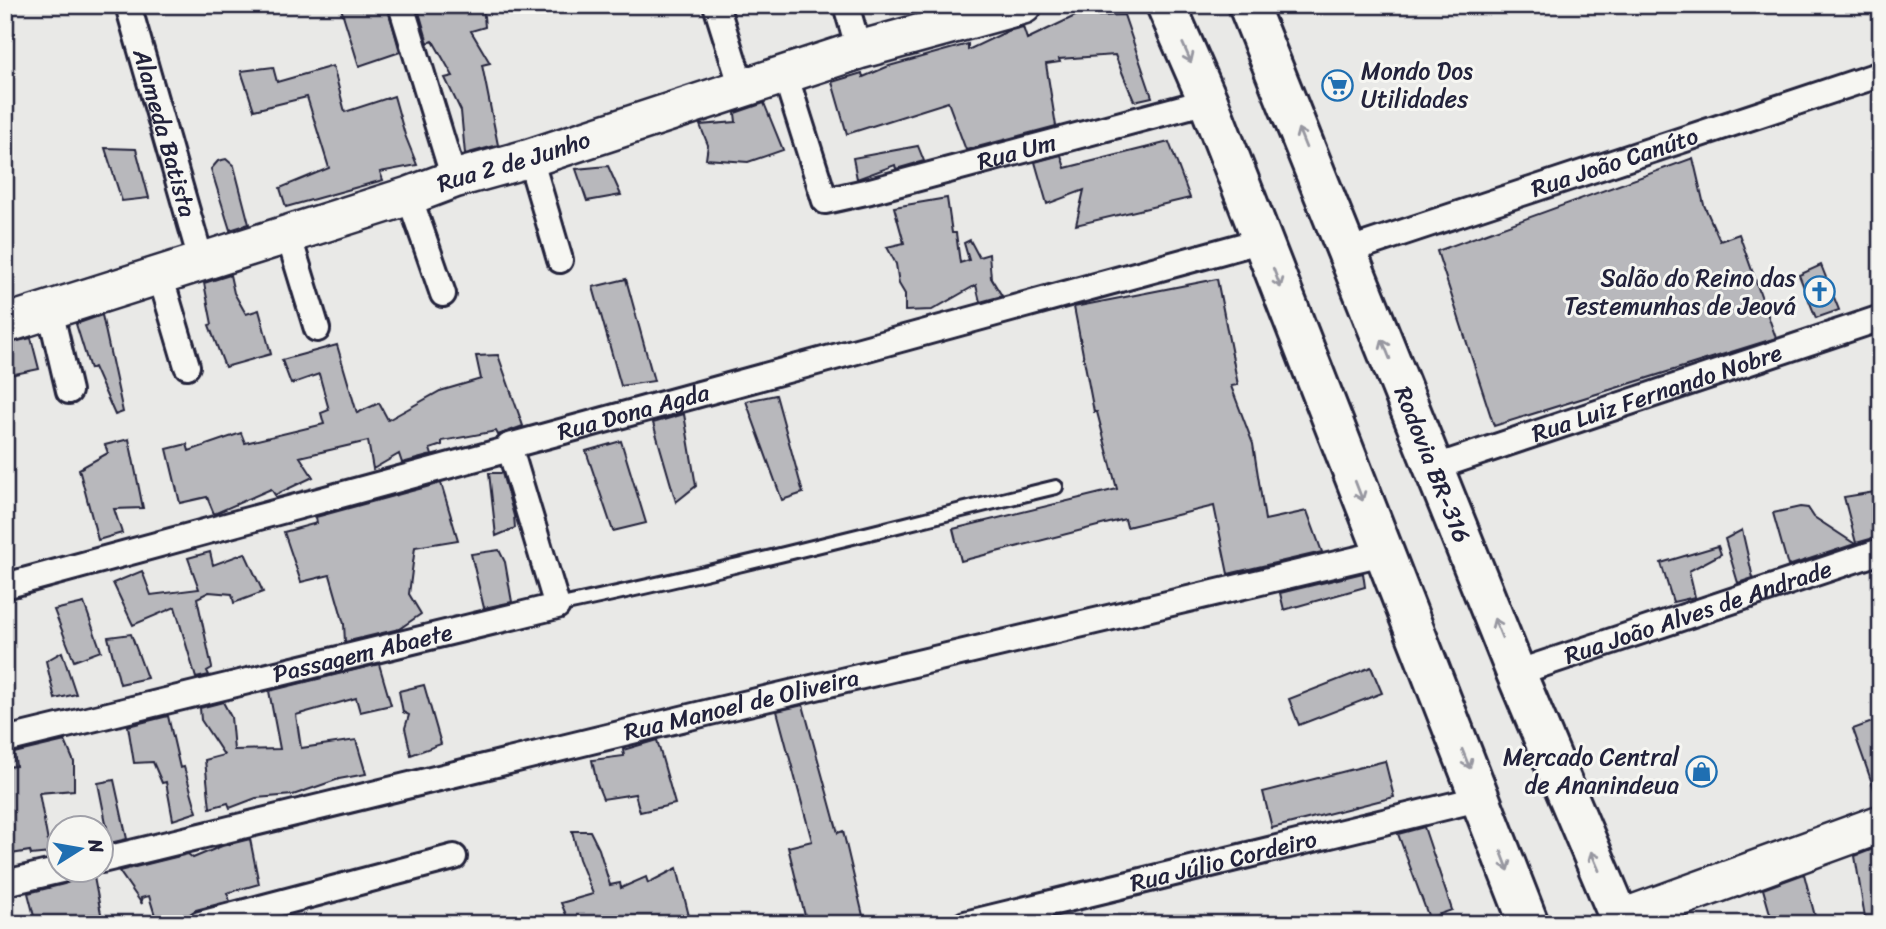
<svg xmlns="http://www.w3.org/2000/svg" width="1886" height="929" font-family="Sriracha,sans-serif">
<rect width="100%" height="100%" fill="#e9e9e7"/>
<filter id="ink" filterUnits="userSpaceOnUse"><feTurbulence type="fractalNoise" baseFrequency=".0143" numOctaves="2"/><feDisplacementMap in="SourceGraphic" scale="14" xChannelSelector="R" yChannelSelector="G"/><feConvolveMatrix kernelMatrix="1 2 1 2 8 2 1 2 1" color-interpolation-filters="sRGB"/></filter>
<g filter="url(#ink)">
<path fill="#b8b8bc" stroke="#22223b" stroke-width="2" d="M340,5H387L400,52L359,66Z
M417,5H483L485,27L471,31L490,63L482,65L498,145L465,154L461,111L445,78L453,76L433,41L428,43Z
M1098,5L1100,16L1124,15L1152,97L1134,101L1115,55L1059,59L1060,62L1046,64L1056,126L966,150L948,102L847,134L832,82L862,73L863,77L889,66L968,44V50L1008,31L1023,27L1027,39Z
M333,66L345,112L394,96L405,135L417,165L380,172L383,180L286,207L280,188L329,168L307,97L254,110L241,71L273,67L277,82Z
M764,103L783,150L748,162L706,159L708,145L700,125L736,122L735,113Z
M1169,142L1190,198L1076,225L1084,190L1047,204L1035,162L1061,155L1065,168Z
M918,146L924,161L896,169L895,165L857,179L853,158Z
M105,148L136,149L149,198L122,201Z
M1693,158L1704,205L1720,241L1739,234L1776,338L1494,426L1437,251Z
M226,159L234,166L249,224L230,230L211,169L218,161Z
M608,166L621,195L587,201L576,169Z
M947,198L952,233H956L960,263L969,260L964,243L970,240L979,257L989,254L991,278L1002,296L980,302L976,285L932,310L905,311V294L899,284L896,264L887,247L904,243L894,207Z
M1821,265L1839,310L1816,318L1799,275Z
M230,275L234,293L246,314L259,310L271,354L225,367L209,325L212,324L204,283Z
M626,279L654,381L621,386L593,287Z
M1217,279L1238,385L1231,386L1253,444L1265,520L1307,511L1322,552L1228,574L1214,506L1127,527L1125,519L961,561L953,529L1117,489L1097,412H1094L1074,307Z
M102,315L123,412L115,415L94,367L90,369L76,324Z
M31,338L39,369L5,376V344Z
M337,345L357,413L379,403L388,420L440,391L481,379L476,356L498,355L523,426L498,435L496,431L442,441V445L430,449L432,455L402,463L399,454L373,469L368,441L300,457L313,477L275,495L271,489L214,514L207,497L180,503L167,449L187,444L189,451L241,433L245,443L324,424L321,413L329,410L319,374L291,384L282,360Z
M776,395L803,493L782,500L746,401Z
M684,414L696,486L676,502L653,423Z
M129,439L143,508L114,509L122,533L98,540L79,469L108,453L105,445Z
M621,441L646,523L613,531L586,451Z
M489,473H502L514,516L515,528L496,536Z
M441,483L458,540L415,547L409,594L421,614L399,629L345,642L344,624L330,575L301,582L284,532L317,523L316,517Z
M1881,491V536L1856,543L1844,497Z
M1800,507L1808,508L1814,517L1855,544L1788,566L1773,513Z
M1742,530L1753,578L1738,583L1725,539Z
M1718,546L1721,554L1689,571L1695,597L1673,602L1661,563Z
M499,550L505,562L512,602L484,608L471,554Z
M210,552L213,565L245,553L263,592L234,603L232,594L209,592L197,598L212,668L207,671L209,675L196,678L175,607L133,625L113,583L142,571L151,595L199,589L188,558Z
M1363,573L1365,587L1284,610L1280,593Z
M84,603L101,651L74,661L54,610Z
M131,634L147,678L120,684L108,637Z
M62,652L76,694L55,699L46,661Z
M379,664L391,705L360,712L356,698L296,715L301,748L356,740L366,774L339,779L293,795L256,798L230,808L228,803L210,808L205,760L224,755L201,720L200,708L223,702L231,717L234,750L280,749L269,691Z
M1371,667L1382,693L1299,725L1289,699Z
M424,685L441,744L411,755L405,728L409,715L403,712L399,691Z
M803,705L838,833L843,831L865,924H807L788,847L812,841L777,711Z
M168,716L180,768L184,767L197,812L173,820L166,782L162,783L153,762L134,763L128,726Z
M1875,721L1876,724L1881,723V799L1878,800L1853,729Z
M657,740L675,804L640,812L635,794L603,799L597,784L592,760L624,756L623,750Z
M65,741L74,762V790L39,793L50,853L31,855L30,851L5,855V767L16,766L14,753Z
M1385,761L1394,797L1272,828L1263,792Z
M114,780L127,839L110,843L98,783Z
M1424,827L1452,910L1429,918L1398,834Z
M572,831H590L599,849L610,885L620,883L621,888L646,877L648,883L677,868L691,924H570L561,903L593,894L579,859Z
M250,839L259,884L227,893L230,901L196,910L188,916L157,922L149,896L141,898L142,904L119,871L188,854L193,858L222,846Z
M1881,846V924H1866L1855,856Z
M93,872L103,924H36L28,893L64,884L71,881L75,875Z
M1804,874L1817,924H1773L1763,889Z"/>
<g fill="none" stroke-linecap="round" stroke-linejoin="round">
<defs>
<path id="lane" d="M557,606C724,571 890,527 1056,487"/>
<g id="street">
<path id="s1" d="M128,5L201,260"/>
<path d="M401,5L454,179"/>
<path d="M716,5L742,88"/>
<path d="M846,5L859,50"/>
<path id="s2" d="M785,74L825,201L870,191L1208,101"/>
<path d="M530,158L560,260"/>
<path d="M409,196L443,294"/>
<path d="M288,234L317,329"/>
<path id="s3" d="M1347,251L1881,74"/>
<path d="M160,275L187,366"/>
<path d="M50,310L69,391"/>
<path id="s4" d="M1433,468L1881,318"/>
<path id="s5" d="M5,586L506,450L509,446L1263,240"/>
<path id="s6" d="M1516,673L1881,551"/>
<path id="s7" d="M5,740L557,606L509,446"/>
<path id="s8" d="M102,860L710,712L1383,553"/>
<path d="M5,883L61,870"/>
<path d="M200,924L454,857"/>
<path id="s9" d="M965,924L1482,798"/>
</g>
<g id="secondary">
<path id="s10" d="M5,324L409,196L454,179L530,158L859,50L1023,5"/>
<path d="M1620,919L1881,824"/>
</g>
<g id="highway">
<path d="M1166,5L1208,101L1529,924"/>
<path id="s11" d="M1248,5L1516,673L1622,924"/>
</g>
</defs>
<use href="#lane" stroke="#22223b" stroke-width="18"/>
<use href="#street" stroke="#22223b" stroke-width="30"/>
<use href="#secondary" stroke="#22223b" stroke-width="42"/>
<use href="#highway" stroke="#22223b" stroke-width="44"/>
<use href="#lane" stroke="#f6f6f2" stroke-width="12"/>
<use href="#street" stroke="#f6f6f2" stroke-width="24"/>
<use href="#secondary" stroke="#f6f6f2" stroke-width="37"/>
<use href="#highway" stroke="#f6f6f2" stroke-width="38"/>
</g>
<defs><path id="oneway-shaft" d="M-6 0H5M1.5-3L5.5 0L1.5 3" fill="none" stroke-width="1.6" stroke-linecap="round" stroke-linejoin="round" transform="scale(1.75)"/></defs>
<g stroke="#9797a0">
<use href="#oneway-shaft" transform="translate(1187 53) rotate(66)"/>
<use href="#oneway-shaft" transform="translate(1302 138) rotate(-112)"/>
<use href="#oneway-shaft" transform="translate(1277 278) rotate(69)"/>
<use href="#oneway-shaft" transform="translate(1386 349) rotate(-112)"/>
<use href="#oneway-shaft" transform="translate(1359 491) rotate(69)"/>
<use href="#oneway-shaft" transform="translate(1498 628) rotate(-112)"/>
<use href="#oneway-shaft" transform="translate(1466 759) rotate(68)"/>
<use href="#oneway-shaft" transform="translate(1505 861) rotate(69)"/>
<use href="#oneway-shaft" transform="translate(1595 861) rotate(-113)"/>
</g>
</g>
<defs>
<symbol id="supermarket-ring" viewBox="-11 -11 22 22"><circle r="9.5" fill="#f6f6f2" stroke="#1f6fb2" stroke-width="1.5"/><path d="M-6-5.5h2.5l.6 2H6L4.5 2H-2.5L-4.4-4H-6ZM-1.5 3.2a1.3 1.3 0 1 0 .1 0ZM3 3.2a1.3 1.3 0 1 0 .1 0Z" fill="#1f6fb2"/></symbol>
<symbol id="church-ring" viewBox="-11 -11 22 22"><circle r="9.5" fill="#f6f6f2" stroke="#1f6fb2" stroke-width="1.5"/><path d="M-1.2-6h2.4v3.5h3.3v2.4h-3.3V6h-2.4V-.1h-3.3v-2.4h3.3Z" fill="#1f6fb2"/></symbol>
<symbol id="shop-ring" viewBox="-11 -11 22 22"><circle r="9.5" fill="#f6f6f2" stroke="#1f6fb2" stroke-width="1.5"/><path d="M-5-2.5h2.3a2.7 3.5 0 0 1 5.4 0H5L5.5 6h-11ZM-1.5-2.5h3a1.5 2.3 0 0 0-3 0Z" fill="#1f6fb2"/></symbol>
</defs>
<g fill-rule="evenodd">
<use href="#supermarket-ring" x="1320" y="68" width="35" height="35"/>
<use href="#church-ring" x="1802" y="274" width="35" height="35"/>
<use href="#shop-ring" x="1684" y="754" width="35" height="35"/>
</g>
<g text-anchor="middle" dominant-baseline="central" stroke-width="6" stroke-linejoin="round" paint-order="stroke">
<g font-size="24" fill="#22223b" stroke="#f6f6f2" text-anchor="end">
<text x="1361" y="71" text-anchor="start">Mondo Dos<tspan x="1361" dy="28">Utilidades</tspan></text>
<text x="1796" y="278">Salão do Reino das<tspan x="1796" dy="28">Testemunhas de Jeová</tspan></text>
<text x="1679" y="757">Mercado Central<tspan x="1679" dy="28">de Ananindeua</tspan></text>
</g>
<g font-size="24" fill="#22223b" stroke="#f6f6f2">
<text stroke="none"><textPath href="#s1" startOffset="133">Alameda Batista</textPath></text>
<text stroke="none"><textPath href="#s2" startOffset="331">Rua Um</textPath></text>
<text stroke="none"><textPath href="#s10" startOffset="534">Rua 2 de Junho</textPath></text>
<text stroke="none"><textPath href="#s3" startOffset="282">Rua João Canúto</textPath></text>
<text stroke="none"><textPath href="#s4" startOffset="236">Rua Luiz Fernando Nobre</textPath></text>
<text stroke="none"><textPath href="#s5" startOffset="653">Rua Dona Agda</textPath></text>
<text stroke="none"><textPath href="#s11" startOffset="495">Rodovia BR-316</textPath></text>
<text stroke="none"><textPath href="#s6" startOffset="192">Rua João Alves de Andrade</textPath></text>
<text stroke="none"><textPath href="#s7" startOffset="368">Passagem Abaete</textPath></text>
<text stroke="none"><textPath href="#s8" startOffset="658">Rua Manoel de Oliveira</textPath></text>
<text stroke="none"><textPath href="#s9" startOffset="266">Rua Júlio Cordeiro</textPath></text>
</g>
</g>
<rect width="1886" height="929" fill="none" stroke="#f6f6f2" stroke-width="28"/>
<rect x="14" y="14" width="1858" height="901" fill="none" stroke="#22223b" stroke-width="2.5" filter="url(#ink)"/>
<g transform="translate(80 849) rotate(79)"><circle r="33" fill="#f6f6f2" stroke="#a1a1a9" stroke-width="2"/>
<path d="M0-5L12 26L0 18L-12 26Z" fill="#1f6fb2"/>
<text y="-10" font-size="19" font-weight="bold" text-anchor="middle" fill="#22223b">N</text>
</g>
</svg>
